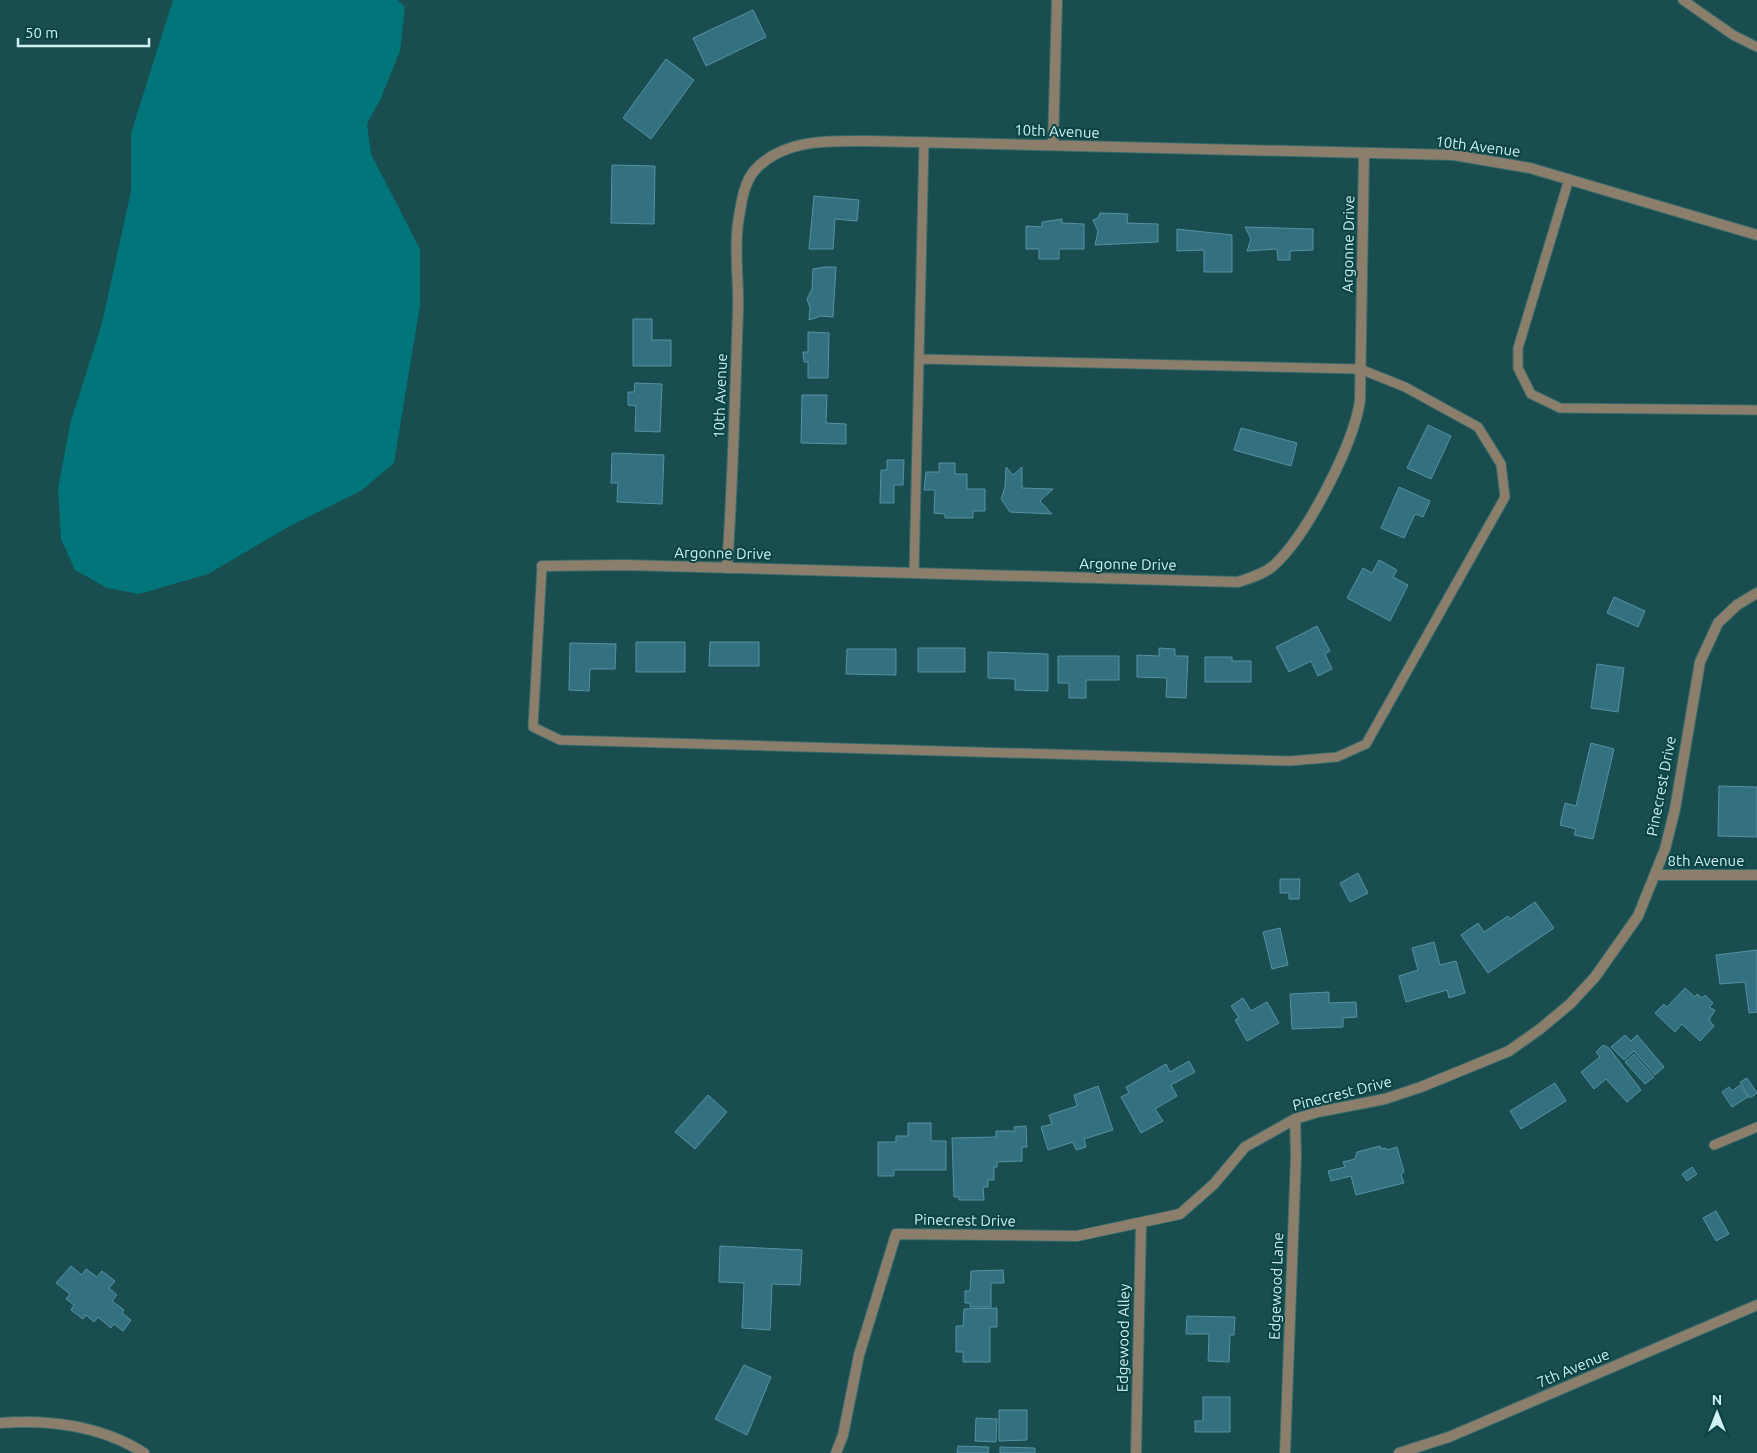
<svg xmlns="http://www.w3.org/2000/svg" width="1757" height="1453" font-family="Ubuntu,sans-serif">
<rect width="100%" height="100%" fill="#194d4f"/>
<path fill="#017579" d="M173,0H398L405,7L400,51L381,98L367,124L371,154L420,249V305L394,463L361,491L290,526L208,574L139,594L107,588L75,570L61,539L58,489L70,424L102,323L131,191V133Z"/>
<path fill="#337080" stroke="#5692a4" d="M753,10L766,37L706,66L693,38Z
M666,59L694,80L651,139L623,118Z
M612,165L655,166L654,224L611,223Z
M814,196L859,200L857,221L835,219L833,249H809Z
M1100,213L1128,214L1127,223L1158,224V242L1095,245L1098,231L1093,220L1098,218Z
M1062,219V223L1084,224V249H1059V259H1039V249H1026V226L1042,227V222Z
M1245,227L1313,229V250L1290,251V260H1278L1277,249L1247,251L1251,239Z
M1177,229L1232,235V272H1204V250L1177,251Z
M825,267H836L833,317L821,316L809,320L810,308L807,299L812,289L813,269Z
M633,319H652V340H671V366H633Z
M808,332L829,333L828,378H808V362H804L803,352H808Z
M635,383L662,384L660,432L635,431L636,406L628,405V392H634Z
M802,395H827L826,423L846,424V444L801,443Z
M1428,425L1451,436L1431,479L1407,468Z
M1241,428L1297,443L1291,466L1234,450Z
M612,453L664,455L662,504L617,502L618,483H611Z
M887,460H904L903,485H894V503H880L881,470H887Z
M939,463H955V474H967V489H985V511H973V518H945V514L934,513L935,490H924L926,472H939Z
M1006,467L1013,475L1022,467V488L1053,489L1040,501L1052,514L1010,512L1001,499L1005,487Z
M1399,487L1430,501L1423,517L1415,514L1404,538L1381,528Z
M1379,560L1397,570L1393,577L1408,585L1390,621L1347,598L1363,568L1372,573Z
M1614,597L1645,611L1638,627L1607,613Z
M1317,626L1330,651L1325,654L1332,669L1318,676L1311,661L1289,672L1276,647Z
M636,642H685V672H636Z
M710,642H759V666H709Z
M570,643L616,644L615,669H590L589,691L569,690Z
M918,648H965V672H918Z
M1159,648L1175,649V656H1188L1186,698L1166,697L1167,678L1137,677V655L1159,656Z
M847,649H896V675L846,674Z
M988,652L1048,654V691L1015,690V679L988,678Z
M1058,656H1119V680H1086V698H1069V683H1058Z
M1205,657H1232V661H1251V682H1205Z
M1597,664L1624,668L1618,712L1591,708Z
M1591,743L1614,749L1593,839L1574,835L1576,829L1560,825L1565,803L1576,806Z
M1719,786L1757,787V837L1718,836Z
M1358,873L1368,893L1350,902L1340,883Z
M1280,879H1300L1299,899H1289V893H1280Z
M1535,902L1554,928L1488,973L1461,935L1478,923L1484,932L1508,916L1510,919Z
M1280,928L1288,965L1272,969L1263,932Z
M1434,942L1440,965L1456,961L1465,993L1449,998L1447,990L1406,1002L1399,976L1418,970L1412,948Z
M1757,950V1012L1749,1013L1745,982L1720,984L1716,955Z
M1685,988L1695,997L1697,994L1702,998L1705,995L1713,1003L1709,1007L1715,1010L1709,1020L1714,1026L1700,1041L1682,1024L1675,1032L1655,1013L1664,1004L1667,1007Z
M1329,992V1003L1356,1002L1357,1017L1343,1018V1027L1292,1029L1290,994Z
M1243,998L1251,1011L1267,1002L1279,1023L1247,1041L1235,1020L1239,1018L1231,1006Z
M1625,1035L1631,1041L1637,1035L1664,1067L1655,1075L1634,1051L1624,1060L1611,1047Z
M1603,1045L1609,1048L1641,1090L1627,1102L1606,1079L1594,1089L1581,1072L1600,1057L1596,1052Z
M1634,1054L1654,1077L1645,1084L1625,1062Z
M1189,1061L1195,1072L1171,1085L1177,1096L1155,1109L1163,1121L1141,1133L1121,1097L1129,1093L1126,1087L1166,1064L1170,1072Z
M1747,1078L1757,1093L1750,1098L1740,1082Z
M1555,1083L1566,1101L1521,1129L1510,1111Z
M1740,1085L1748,1097L1732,1107L1722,1092L1729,1087L1732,1091Z
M1098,1086L1113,1130L1084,1139L1086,1147L1076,1150L1073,1142L1048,1150L1041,1127L1052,1124L1049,1115L1077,1106L1074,1095Z
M708,1095L727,1112L695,1149L675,1132Z
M908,1123H931V1141H946V1170H894V1176H878V1142H896V1136H908Z
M1026,1126L1027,1147H1022V1161L997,1162V1167H994V1180H988V1187H983L984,1200H959V1197H954L952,1138L996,1137V1131H1015L1014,1127Z
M1380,1146L1381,1149L1386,1148L1387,1150L1397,1147L1404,1172L1401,1175L1404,1183L1356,1195L1351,1176L1331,1181L1328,1171L1345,1167L1343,1162L1355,1159L1357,1152Z
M1692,1167L1697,1174L1687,1181L1682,1174Z
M1716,1211L1729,1234L1716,1241L1703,1218Z
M720,1246L802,1250L800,1285L772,1284L770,1330L742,1328L744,1283L719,1282Z
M71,1266L82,1275L86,1269L97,1277L102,1271L115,1281L109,1288L117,1295L112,1301L124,1310L122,1313L131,1320L123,1331L114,1324L111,1328L98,1317L94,1322L86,1315L83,1319L71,1310L74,1305L66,1299L70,1294L56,1283Z
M1003,1270L1004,1283H991V1307H970V1303H965V1291H970L971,1271Z
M997,1308V1327H990V1362H963V1352H956V1326H963L964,1309Z
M1187,1316L1235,1317L1234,1335H1230L1229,1362L1208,1361L1209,1334H1186Z
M744,1365L771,1377L747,1435L715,1419Z
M1203,1397H1230V1432H1195V1421H1203Z
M999,1410H1027V1440L999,1441Z
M976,1418L997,1419L996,1442L975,1441Z
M958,1446L989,1447L988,1453H957Z
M1000,1447L1035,1448V1453H1000Z"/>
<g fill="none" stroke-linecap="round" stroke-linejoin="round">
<defs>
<path id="service" d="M1683,0L1733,35L1757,47
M1569,179L1518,348V368L1531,394L1560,408L1757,410
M542,566L533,727L560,740L1290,761L1337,757L1366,744L1505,497L1501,464L1478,427L1405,387L1360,369L919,359
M914,573L924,142
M1714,1145L1757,1127"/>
<path id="minor" d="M1053,145L1057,0
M542,566L625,565L1238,582C1250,578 1264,574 1273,566C1307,536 1353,445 1360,401L1364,154
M727,568C733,482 735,396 738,310C739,282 734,251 738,223C741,206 743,183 755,170C784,138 830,141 869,141L1454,155L1530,168L1757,235
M1655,875H1757
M0,1423C49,1419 102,1426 144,1453
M836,1453L843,1435L859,1355L896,1234L1077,1236L1180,1214L1214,1184L1245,1147L1295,1119L1318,1112L1385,1099L1421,1087L1509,1051L1540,1029L1570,1004L1595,977L1638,916L1665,849L1675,809L1700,662L1718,623L1737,605L1757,593
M1136,1453L1141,1224
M1285,1453L1296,1156L1295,1119
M1399,1453L1449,1437L1757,1305"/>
</defs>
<use href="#service" stroke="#3a6b6c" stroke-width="11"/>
<use href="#minor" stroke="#3a6b6c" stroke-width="12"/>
<use href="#service" stroke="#8b7f6c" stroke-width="9"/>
<use href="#minor" stroke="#8b7f6c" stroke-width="10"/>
</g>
<g text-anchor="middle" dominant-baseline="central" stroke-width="4" stroke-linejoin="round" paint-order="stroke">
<g font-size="15" fill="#d0f1f2" stroke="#0b4344">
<text transform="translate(1057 131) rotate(2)">10th Avenue</text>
<text transform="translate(1478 146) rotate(7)">10th Avenue</text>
<text transform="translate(1348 244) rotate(-89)">Argonne Drive</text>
<text transform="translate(720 396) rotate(-88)">10th Avenue</text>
<text transform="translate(723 553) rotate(1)">Argonne Drive</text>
<text transform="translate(1128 564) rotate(1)">Argonne Drive</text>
<text transform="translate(1661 786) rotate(-79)">Pinecrest Drive</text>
<text x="1706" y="860">8th Avenue</text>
<text transform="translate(1342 1093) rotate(-14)">Pinecrest Drive</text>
<text transform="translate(965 1220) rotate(1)">Pinecrest Drive</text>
<text transform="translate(1276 1286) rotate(-88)">Edgewood Lane</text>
<text transform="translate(1123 1338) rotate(-89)">Edgewood Alley</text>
<text transform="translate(1573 1368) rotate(-23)">7th Avenue</text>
</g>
</g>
<g transform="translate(1717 1413)" stroke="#0b4344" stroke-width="4" paint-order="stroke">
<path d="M0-4L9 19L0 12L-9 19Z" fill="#d0f1f2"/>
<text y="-8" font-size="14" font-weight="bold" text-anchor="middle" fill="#d0f1f2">N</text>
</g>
<path d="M18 38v8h131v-8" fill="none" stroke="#d0f1f2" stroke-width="2.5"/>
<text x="25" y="38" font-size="15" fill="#d0f1f2" stroke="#0b4344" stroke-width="4" paint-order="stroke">50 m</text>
</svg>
